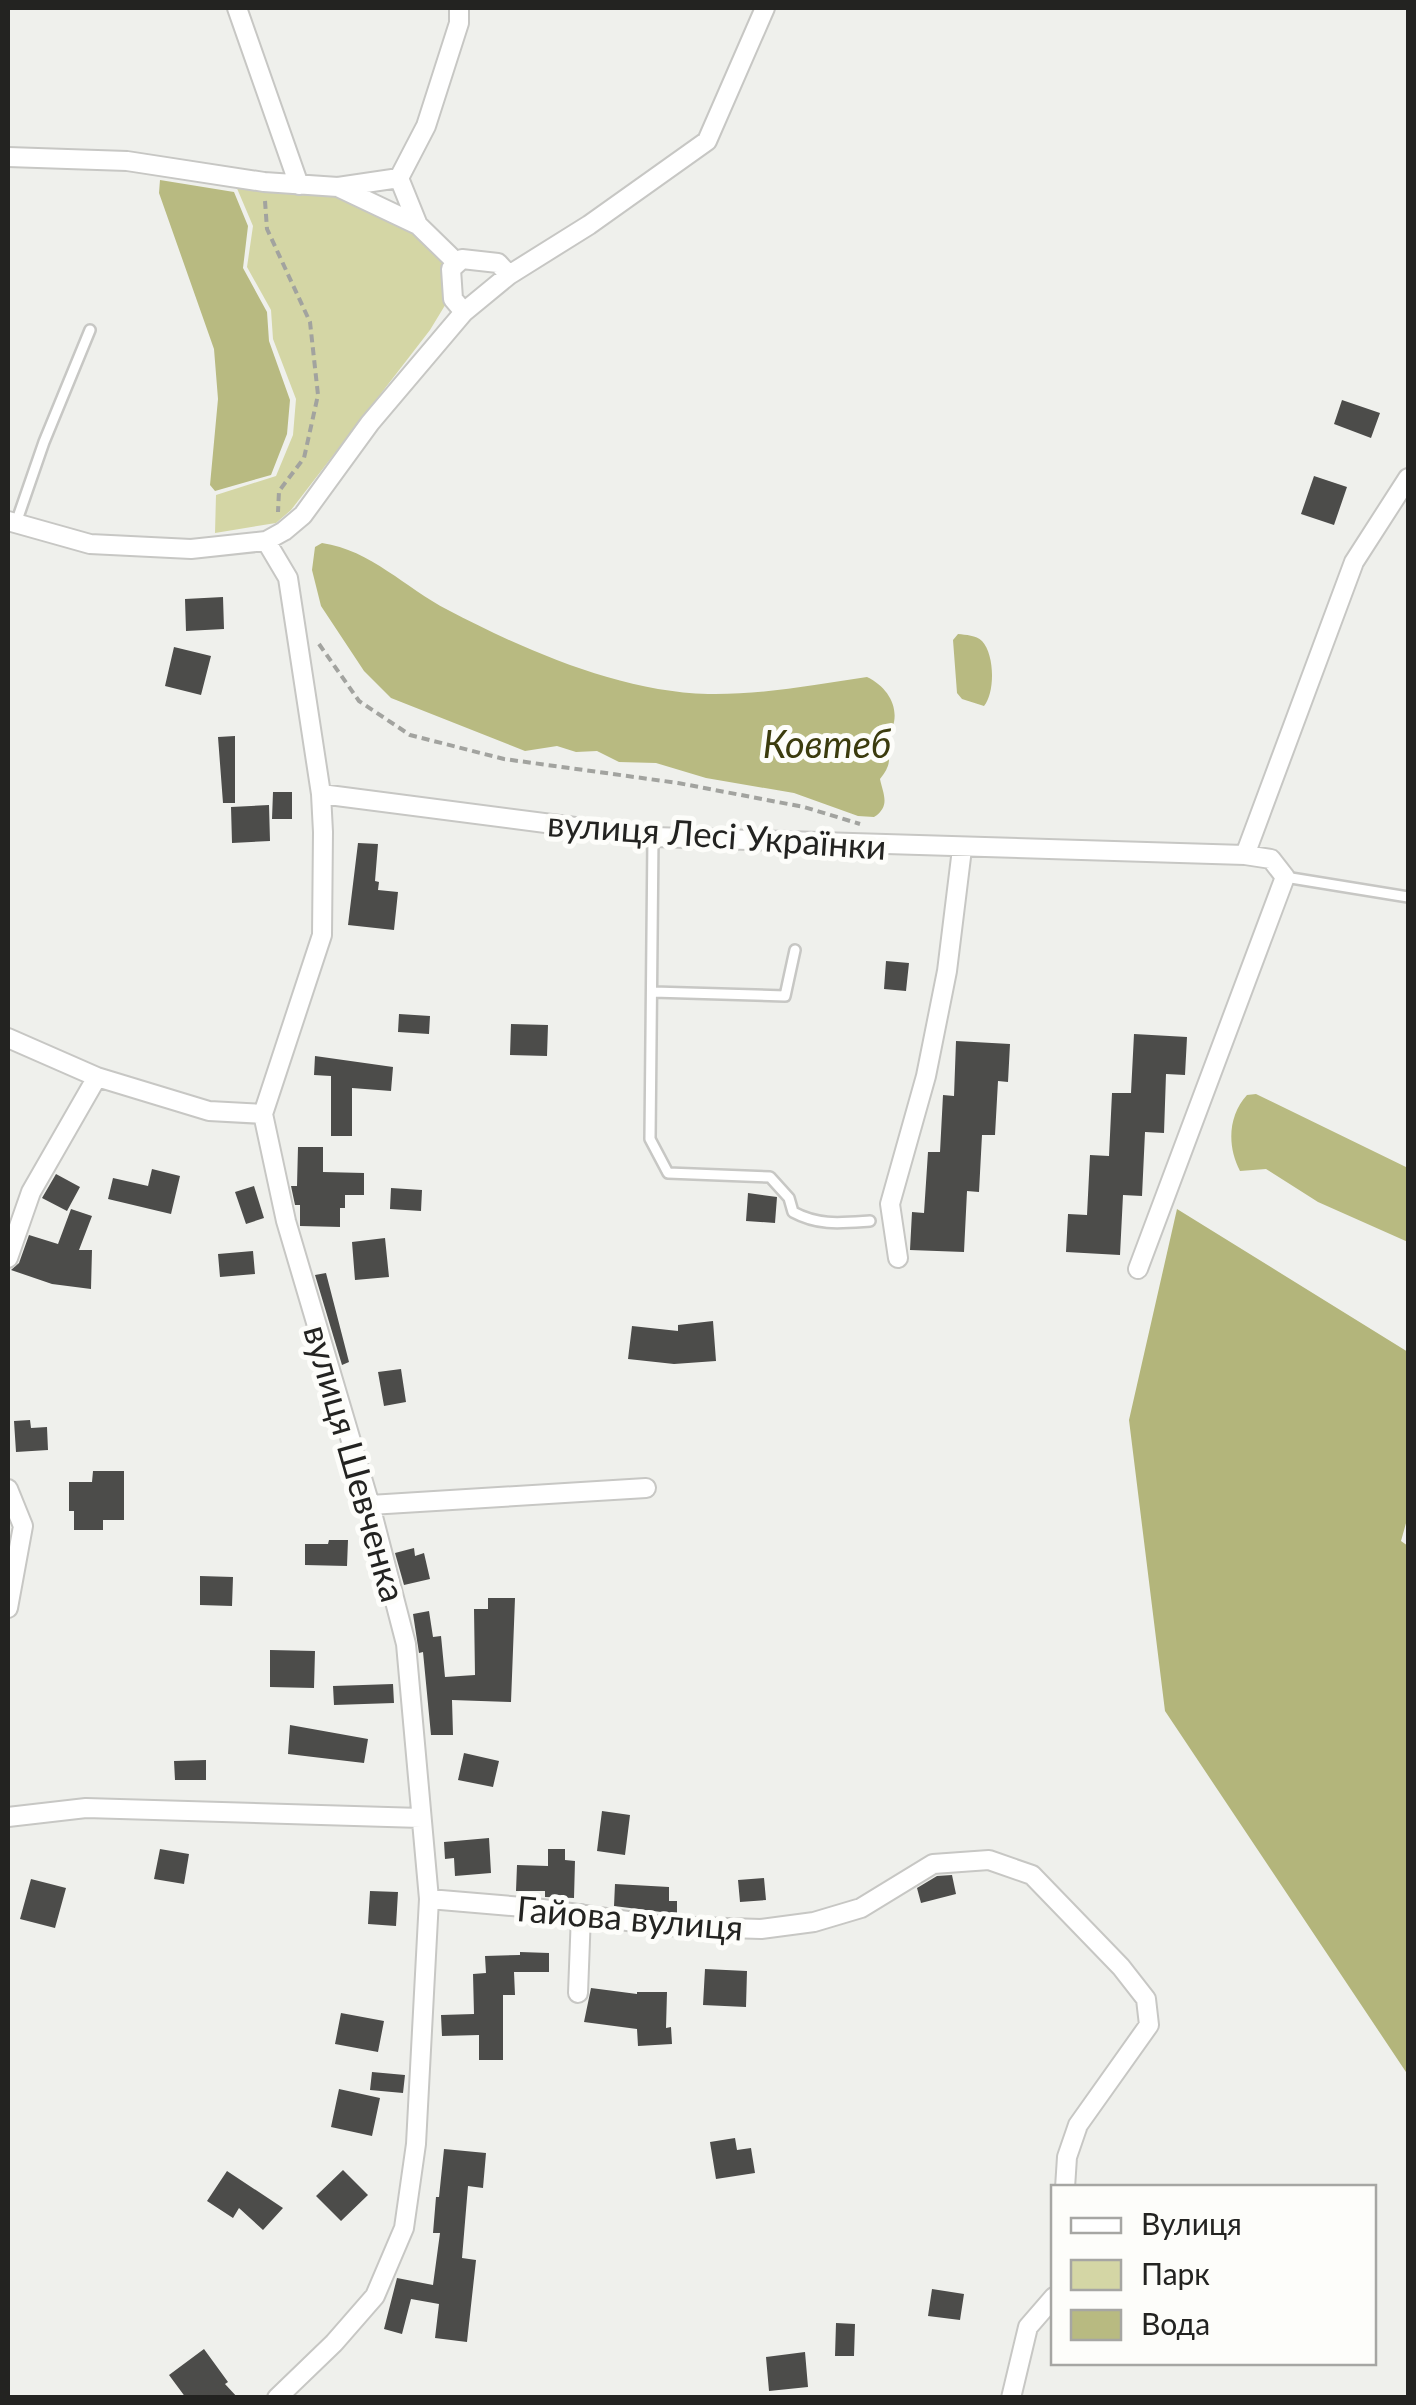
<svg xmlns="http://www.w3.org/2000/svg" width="1416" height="2405" font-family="Lato,sans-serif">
<rect width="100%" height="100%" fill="#eff0ec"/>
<path fill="#d4d6a5" d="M236,186L328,190L421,236L446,262L447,302L430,330L291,510L276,523L215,533L216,495L276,476L293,435L296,399L273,339L271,310L247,267L253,226Z"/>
<path fill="#b3b57b" d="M1177,1209L1408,1352V1516L1401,1541L1408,1546V2075L1165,1711L1129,1420Z"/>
<path fill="#b8ba81" d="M160,180L234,192L248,226L243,268L267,312L269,341L290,400L287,434L271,475L215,491L210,485L218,399L214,349L159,193Z
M322,543C371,550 405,588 448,610C524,650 621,692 708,694C761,695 814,685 867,677C892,689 904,716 886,739C890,758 892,764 880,779C883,794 891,806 874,817L858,816L794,793L706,778L656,763L619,762L597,751L576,752L557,746L525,751L391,698L364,671L321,606L312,570L315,547Z
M958,634C966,635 976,635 982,641C995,655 995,693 984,706L962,699L957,693L953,640Z
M1256,1094L1408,1168V1242L1318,1202L1266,1169L1240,1171C1227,1146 1228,1116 1247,1095Z"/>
<path fill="#4c4c4a" d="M1342,400L1380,413L1371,438L1334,424Z
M1314,476L1347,487L1334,525L1301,514Z
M223,597L224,629L186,631L185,599Z
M174,647L211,656L201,695L165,686Z
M235,736V803H223L218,737Z
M273,792H292V819H272Z
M269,805L270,841L232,843L231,807Z
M358,843L378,844L375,881L379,882L378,890L398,892L394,930L348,925Z
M886,961L909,963L906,991L884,989Z
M399,1014L430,1016L429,1034L398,1032Z
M511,1024L548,1025L547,1056L510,1055Z
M1134,1034L1187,1037L1185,1075L1166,1074L1164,1133L1145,1132L1142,1196L1123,1195L1120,1255L1066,1252L1068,1214L1087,1215L1090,1155L1109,1156L1112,1093H1131Z
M956,1041L1010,1044L1008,1082L998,1081L995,1135H982L979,1192L967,1191L964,1252L910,1250L912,1212L924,1213L928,1152H940L943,1095L954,1096Z
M315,1056L393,1067L391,1091L352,1088V1136H331V1076L314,1075Z
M298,1147H323V1172L364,1173V1195H345V1208H340V1227L300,1226V1205H295L291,1186H297Z
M152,1169L180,1176L171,1214L108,1199L113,1178L148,1186Z
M56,1174L80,1187L67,1211L42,1198Z
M254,1186L264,1218L246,1224L235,1192Z
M391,1188L422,1190L421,1211L390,1209Z
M748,1193L777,1197L775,1223L746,1221Z
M71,1209L92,1216L79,1250H92L91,1289L52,1284L11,1270L19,1263L29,1235L58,1244Z
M385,1238L389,1277L355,1280L352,1242Z
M253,1251L255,1274L220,1277L218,1254Z
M326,1273L349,1362L342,1365L315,1275Z
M713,1321L716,1361L674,1364L628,1359L632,1326L678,1331V1325Z
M401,1369L406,1402L384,1406L378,1372Z
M30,1420L31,1428L47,1427L48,1450L16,1452L14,1421Z
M93,1471H124V1520H103V1530H74V1511H69V1482H92Z
M329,1540H348L347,1566L305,1565V1544H328Z
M414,1548L415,1556L424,1553L430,1579L404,1585L395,1553Z
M200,1576L233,1577L232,1606L200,1605Z
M488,1598H515L511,1702L452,1700L453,1735H431L423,1652L419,1653L413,1614L429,1611L433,1637L441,1636L445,1677L475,1675L474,1609H488Z
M270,1650L315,1651L314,1688L270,1687Z
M393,1684L394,1703L334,1705L333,1686Z
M290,1725L368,1739L364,1763L288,1754Z
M464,1753L499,1761L493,1787L458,1780Z
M206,1760V1780H175L174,1761Z
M602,1811L630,1815L625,1855L597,1851Z
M489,1838L491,1873L455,1876L454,1858L445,1859L444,1842Z
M160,1849L189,1854L184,1884L154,1879Z
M548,1849H565V1860L575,1861L574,1898L545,1897V1891H516L517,1865L548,1866Z
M952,1875L956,1894L921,1903L917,1888L937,1876Z
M764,1878L766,1900L740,1902L738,1880Z
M31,1879L66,1888L55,1928L20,1919Z
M615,1884L669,1887V1901H677V1914L614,1906Z
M370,1891L398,1892L396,1926L368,1924Z
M520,1952L549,1953V1972H514L515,1995H503V2060H479V2035L442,2036L441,2015L474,2014L473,1974L486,1973L485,1956L520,1955Z
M705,1969L747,1971L746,2007L703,2005Z
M591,1988L637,1994V1992H667L666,2028L671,2027L672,2044L638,2046L637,2029L584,2022Z
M341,2013L384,2021L378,2052L335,2044Z
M372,2072L405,2075L403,2093L370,2090Z
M339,2089L380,2098L372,2136L331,2127Z
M735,2138L737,2150L751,2148L755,2173L716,2179L710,2142Z
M444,2149L486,2153L483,2188L468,2186L462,2258L476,2260L467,2342L435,2338L439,2304L411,2299L402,2334L384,2329L397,2278L433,2285L440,2233H433L436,2197H439Z
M343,2170L368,2195L341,2221L316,2196Z
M227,2171L283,2208L263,2230L239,2208L233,2218L207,2201Z
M932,2289L964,2294L960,2320L928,2316Z
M836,2323L855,2324L854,2356H835Z
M204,2349L228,2382L225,2384L238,2398H186L169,2375Z
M805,2352L808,2387L769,2391L766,2357Z"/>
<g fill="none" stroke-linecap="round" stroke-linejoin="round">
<defs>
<path id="lane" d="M16,523L44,442L90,330
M653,837L650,1139L668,1173L770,1177L789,1198L793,1212C819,1226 841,1223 870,1221
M1285,877L1408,897
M653,992L785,996L795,950"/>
<path id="street" d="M237,8L299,185
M8,157L127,161L264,182L338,187
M399,178L426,126L459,23V8
M418,225L399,178L338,187L418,225L457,263
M464,312L453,299L451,269L462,259L498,263L509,275
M8,521L90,544L191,549L266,541L284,531L303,515L370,423L464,312L509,275L589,225L707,141L765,8
M321,794L653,837L1245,855L1271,859L1285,877L1138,1269
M1245,855L1354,562L1408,478
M8,1038L97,1077L209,1111L263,1114L286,1221L370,1505L406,1644L429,1899L416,2144L404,2228L375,2296L334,2343L277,2398
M263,1114L322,935L323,832L321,794L288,578L266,541
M8,1258L31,1192L97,1077
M898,1258L890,1204L926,1076L947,971L962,849
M8,1489L23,1526L8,1608
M370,1505L646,1488
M8,1817L86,1808L421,1818
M429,1899L535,1908L663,1926L761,1929L814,1922L861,1908L933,1864L989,1860L1032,1875L1121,1967L1146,1999L1149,2025L1078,2125L1067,2157L1065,2188
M578,1993L581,1914
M1011,2398L1028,2327L1054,2297"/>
</defs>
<use href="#lane" stroke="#c7c7c4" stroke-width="14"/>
<use href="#street" stroke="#c7c7c4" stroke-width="22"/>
<path stroke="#a2a39f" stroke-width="4" stroke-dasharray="8 5" stroke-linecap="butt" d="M265,201L267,229L310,322L318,395L304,458L279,491L278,512
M319,644L359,701L410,735L504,759L678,783L804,807L860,824"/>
<use href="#lane" stroke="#fff" stroke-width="9"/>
<use href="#street" stroke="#fff" stroke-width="18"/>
</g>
<g text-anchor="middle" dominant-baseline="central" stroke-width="10" stroke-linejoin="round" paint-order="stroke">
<g font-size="35" fill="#232321" stroke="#fdfdfa">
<text transform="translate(717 834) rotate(4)">вулиця Лесі Українки</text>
<text transform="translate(356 1463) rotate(74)">вулиця Шевченка</text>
<text transform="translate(630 1917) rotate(5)">Гайова вулиця</text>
</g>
<g font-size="38" font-style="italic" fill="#3b3b0e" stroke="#fdfdfa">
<text x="827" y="743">Ковтеб</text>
</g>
</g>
<rect width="1416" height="2405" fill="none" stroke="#232321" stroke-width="20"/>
<rect x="1051" y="2185" width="325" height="180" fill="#fdfdfa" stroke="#a6a6a3" stroke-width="2.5"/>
<rect x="1071" y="2218" width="50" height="15" fill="#ffffff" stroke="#a6a6a3" stroke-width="2.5"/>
<text x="1141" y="2235" font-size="30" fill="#232321">Вулиця</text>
<rect x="1071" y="2260" width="50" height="30" fill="#d4d6a5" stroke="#a6a6a3" stroke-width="2.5"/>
<text x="1141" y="2285" font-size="30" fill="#232321">Парк</text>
<rect x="1071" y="2310" width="50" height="30" fill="#b8ba81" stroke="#a6a6a3" stroke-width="2.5"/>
<text x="1141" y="2335" font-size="30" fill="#232321">Вода</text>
</svg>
